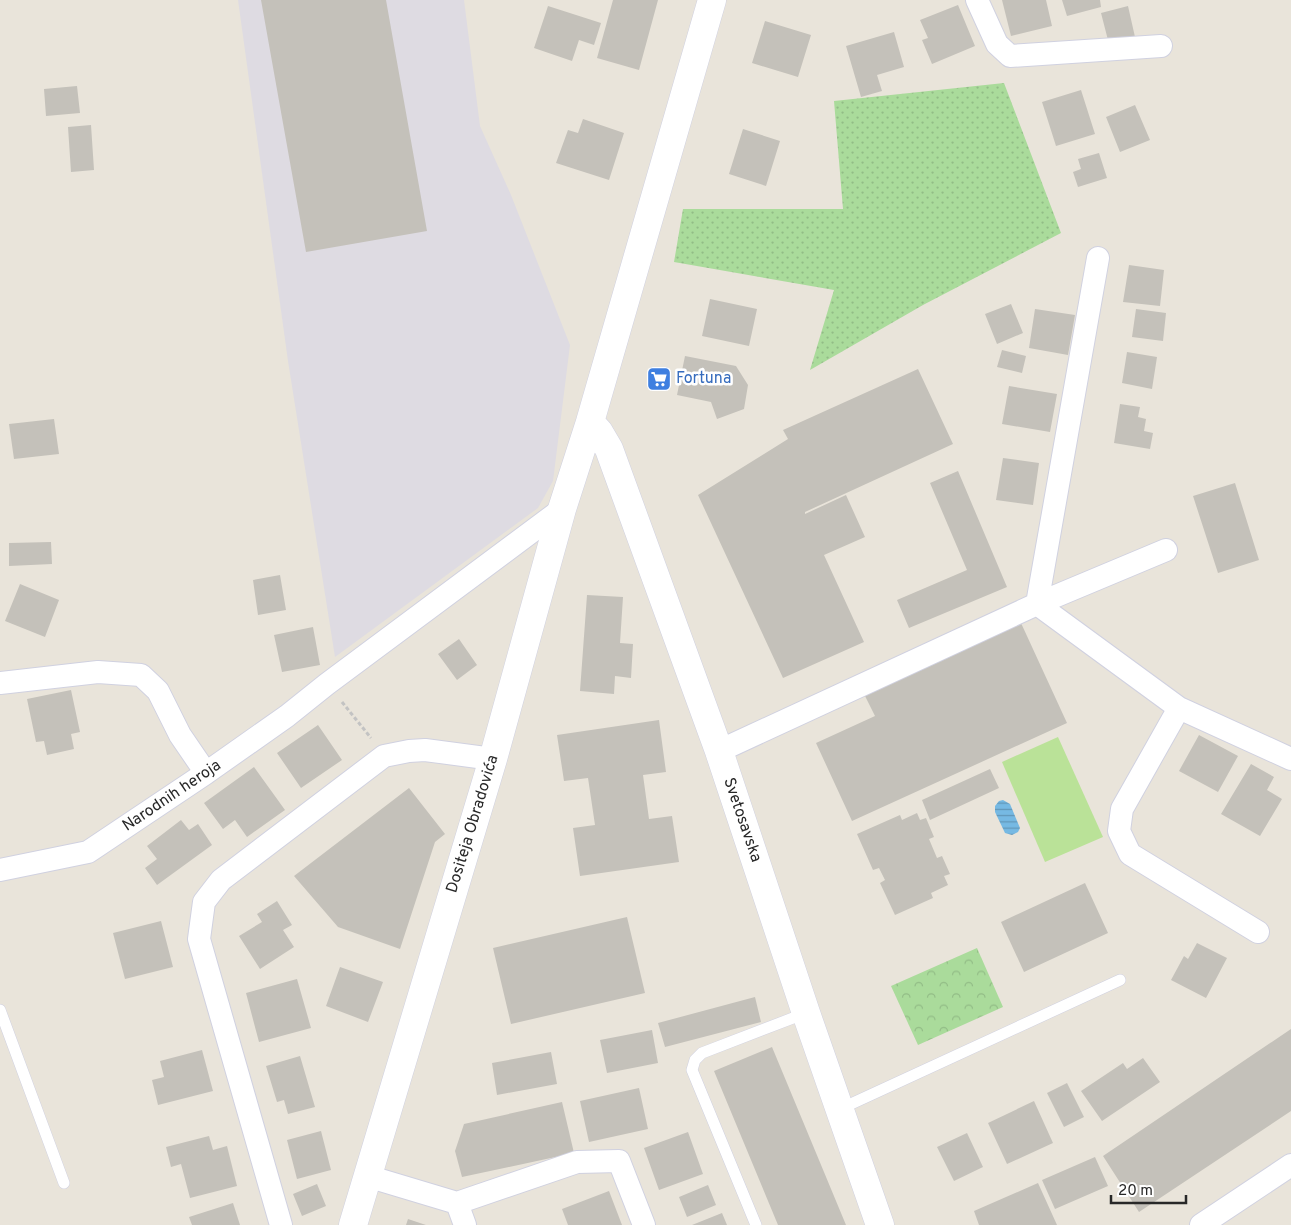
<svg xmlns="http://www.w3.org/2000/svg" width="1291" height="1225" font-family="Overpass,sans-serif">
<defs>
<pattern id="grass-dots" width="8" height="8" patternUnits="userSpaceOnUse" patternTransform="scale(1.25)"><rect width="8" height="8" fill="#aadb9b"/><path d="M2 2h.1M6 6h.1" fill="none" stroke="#92bc86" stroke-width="1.8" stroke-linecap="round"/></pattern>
<pattern id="park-crowns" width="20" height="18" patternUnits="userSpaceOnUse" patternTransform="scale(1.25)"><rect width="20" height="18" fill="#aadb9b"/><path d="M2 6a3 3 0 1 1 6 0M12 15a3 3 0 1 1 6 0" fill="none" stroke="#92bc86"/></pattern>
<pattern id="water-rules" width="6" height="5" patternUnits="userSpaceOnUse" patternTransform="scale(1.25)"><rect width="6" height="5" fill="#76b9e3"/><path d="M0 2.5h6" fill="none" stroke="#6196b8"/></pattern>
</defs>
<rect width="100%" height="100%" fill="#e9e4da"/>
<path fill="#dedbe2" d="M238,0H464L480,126L511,195L570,345L553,481L538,508L335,657L288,361Z"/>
<path fill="url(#grass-dots)" d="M1004,83L1061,233L923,305L810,370L834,290L674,262L683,209H843L834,101Z"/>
<path fill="url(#park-crowns)" d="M977,948L1003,1007L918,1045L891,986Z"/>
<path fill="#bae298" d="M1058,737L1103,837L1045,862L1002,762Z"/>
<path fill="url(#water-rules)" d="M1003,800L1010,804L1020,828L1018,832L1012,835L1005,833L995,812V806L999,801Z"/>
<path fill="#c4c1ba" d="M261,0H386L427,231L306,252Z
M613,0H658L639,70L597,58Z
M1002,0H1046L1052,26L1011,36Z
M1062,0H1100L1101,7L1067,16Z
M958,5L975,46L932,64L922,40L928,38L920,20Z
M548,6L601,23L594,45L579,40L572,61L534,48Z
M1128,6L1135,37L1109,44L1101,13Z
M765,21L811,35L798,77L752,63Z
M894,32L904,67L877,75L882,91L861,97L846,46Z
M77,86L80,113L46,116L44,89Z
M1081,90L1095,134L1056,146L1042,102Z
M1135,105L1150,140L1120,152L1106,117Z
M583,119L624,133L609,180L556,163L568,130L578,133Z
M91,125L94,170L71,172L68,127Z
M743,129L780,141L766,186L729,174Z
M1099,153L1107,178L1078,187L1073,172L1081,169L1078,159Z
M1129,265L1164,270L1160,306L1123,302Z
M710,299L757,309L749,346L702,336Z
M1011,304L1023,333L997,344L985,314Z
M1035,309L1075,315L1068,355L1029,348Z
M1136,309L1166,313L1163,341L1132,337Z
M1002,350L1026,356L1022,373L997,367Z
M1127,352L1157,357L1152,389L1122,383Z
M685,356L736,366L748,385L744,409L717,419L711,402L677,395Z
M918,369L953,444L805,512V514L846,495L865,537L824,555L864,642L783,678L698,495L788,439L783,430Z
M1009,386L1057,394L1050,432L1002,424Z
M1120,404L1140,407L1138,417L1146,419L1144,431L1153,433L1150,449L1114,443Z
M54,419L59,454L14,459L9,424Z
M1003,458L1039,463L1033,505L996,500Z
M958,471L1007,587L909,628L897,600L967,570L930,483Z
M1235,483L1259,560L1218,573L1193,496Z
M51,542L52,564L9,566V543Z
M280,575L286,610L258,615L253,580Z
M20,584L59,600L45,637L5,621Z
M587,595L623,597L620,643L633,644L631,678L615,676L614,694L580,691Z
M1021,623L1067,723L852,821L816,743L875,716L864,694Z
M313,627L320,665L282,672L274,635Z
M459,639L477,665L457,680L438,654Z
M71,690L80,732L71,734L74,749L47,755L44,741L36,742L27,699Z
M659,720L666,772L643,775L649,819L672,816L679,862L580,876L573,828L595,825L588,778L564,781L557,735Z
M318,725L342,760L301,788L277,753Z
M1199,735L1238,756L1218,792L1179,771Z
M1251,764L1274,777L1267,790L1282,799L1260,836L1221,814Z
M254,767L285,810L247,837L235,820L223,829L204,803Z
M990,769L999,788L930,820L922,800Z
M409,788L445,834L435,842L400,949L338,927L294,876Z
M917,813L920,820L926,818L934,837L929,839L937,858L942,856L950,874L944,876L948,885L931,893L933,898L895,915L880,883L885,880L879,868L873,870L857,834L900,815L902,820Z
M181,820L189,830L198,824L212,845L157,885L145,868L157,859L147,846Z
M1085,883L1108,933L1024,972L1001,922Z
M277,901L292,925L283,930L294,947L260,969L239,936L262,922L257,914Z
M627,917L645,993L511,1024L493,948Z
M161,921L173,967L125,979L113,933Z
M1197,943L1227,958L1206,998L1171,980L1184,956L1188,959Z
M340,967L383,982L368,1022L326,1006Z
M297,979L311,1028L259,1042L246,993Z
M755,997L761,1022L665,1047L658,1023Z
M1291,1029V1111L1139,1212L1103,1156Z
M652,1030L658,1063L607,1073L600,1040Z
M772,1047L846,1225H778L714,1071Z
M202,1050L213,1091L158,1105L152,1080L164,1077L160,1061Z
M551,1052L557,1084L497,1095L492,1063Z
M300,1056L315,1107L288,1114L284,1100L277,1102L266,1066Z
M1143,1058L1160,1082L1102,1121L1081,1091L1123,1063L1127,1069Z
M1067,1083L1084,1117L1064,1127L1047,1093Z
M639,1088L648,1129L589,1142L580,1101Z
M1034,1101L1053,1143L1007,1164L988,1123Z
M562,1102L574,1153L462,1177L455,1151L464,1124Z
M321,1131L331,1170L297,1179L287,1140Z
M688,1132L703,1174L659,1190L644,1148Z
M967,1133L983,1167L954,1181L937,1147Z
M209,1136L213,1150L227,1146L237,1186L190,1198L181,1164L171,1167L166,1147Z
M1095,1157L1108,1186L1055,1209L1042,1180Z
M1038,1183L1057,1225H979L974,1211Z
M317,1184L326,1206L302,1216L293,1194Z
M708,1185L716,1205L687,1217L679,1197Z
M609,1191L622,1225H568L562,1209Z
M233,1203L240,1225H192L189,1217Z
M722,1213L727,1225H692Z
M408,1219L426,1225H406Z"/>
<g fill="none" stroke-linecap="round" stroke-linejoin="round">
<defs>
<path id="service" d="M0,1010L64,1183
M840,1109L1120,980
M756,1225L692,1070L695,1060L702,1053L806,1013"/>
<path id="minor" d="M977,0L997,44L1010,56L1161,46
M1098,258L1037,604L1179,708L1291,759
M0,683L98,672L141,675L158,691L180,735L206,773
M1179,708L1122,809L1119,831L1130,854L1258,932
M719,751L1037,604L1166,550
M0,870L88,852L206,773L287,716L327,684L562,509
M367,1176L457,1203L577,1162L619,1161L644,1225
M457,1203L465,1225
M281,1225L199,939L204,902L221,880L384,756L409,751L425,750L493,759
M1201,1225L1291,1165"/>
<path id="tertiary" d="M590,422L599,432L609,449L719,751L806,1013L880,1225
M353,1225L493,759L562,509L590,422L712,0"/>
</defs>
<use href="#service" stroke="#d0d1e0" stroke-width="12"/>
<use href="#minor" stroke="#d0d1e0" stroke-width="24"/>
<use href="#tertiary" stroke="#d0d1e0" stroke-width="29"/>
<path stroke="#c3c3c3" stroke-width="3" stroke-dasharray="4 2.5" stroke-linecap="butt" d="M342,702L371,738"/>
<use href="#service" stroke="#fff" stroke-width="11"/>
<use href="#minor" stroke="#fff" stroke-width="22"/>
<use href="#tertiary" stroke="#fff" stroke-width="28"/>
</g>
<defs>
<symbol id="supermarket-square" viewBox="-11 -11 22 22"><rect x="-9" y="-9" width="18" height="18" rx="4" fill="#3f7fe0" stroke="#fff"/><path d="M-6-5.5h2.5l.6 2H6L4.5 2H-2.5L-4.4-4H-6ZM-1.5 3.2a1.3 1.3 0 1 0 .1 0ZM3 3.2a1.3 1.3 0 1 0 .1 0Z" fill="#fff"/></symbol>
</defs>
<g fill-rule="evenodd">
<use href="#supermarket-square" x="645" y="365" width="28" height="28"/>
</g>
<g text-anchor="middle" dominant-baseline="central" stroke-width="5" stroke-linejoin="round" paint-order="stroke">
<g font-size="16" fill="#366cbe" stroke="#fff" text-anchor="start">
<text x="676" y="379">Fortuna</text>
</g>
<g font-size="16" fill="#282828" stroke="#fff">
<text transform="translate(172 796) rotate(-34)">Narodnih heroja</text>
<text transform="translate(742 820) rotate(71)">Svetosavska</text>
<text transform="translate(473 824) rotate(-73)">Dositeja Obradovića</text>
</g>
</g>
<path d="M1111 1195v8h75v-8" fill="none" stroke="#282828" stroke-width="2.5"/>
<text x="1118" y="1195" font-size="15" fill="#282828" stroke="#ffffff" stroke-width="4" paint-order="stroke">20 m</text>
</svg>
